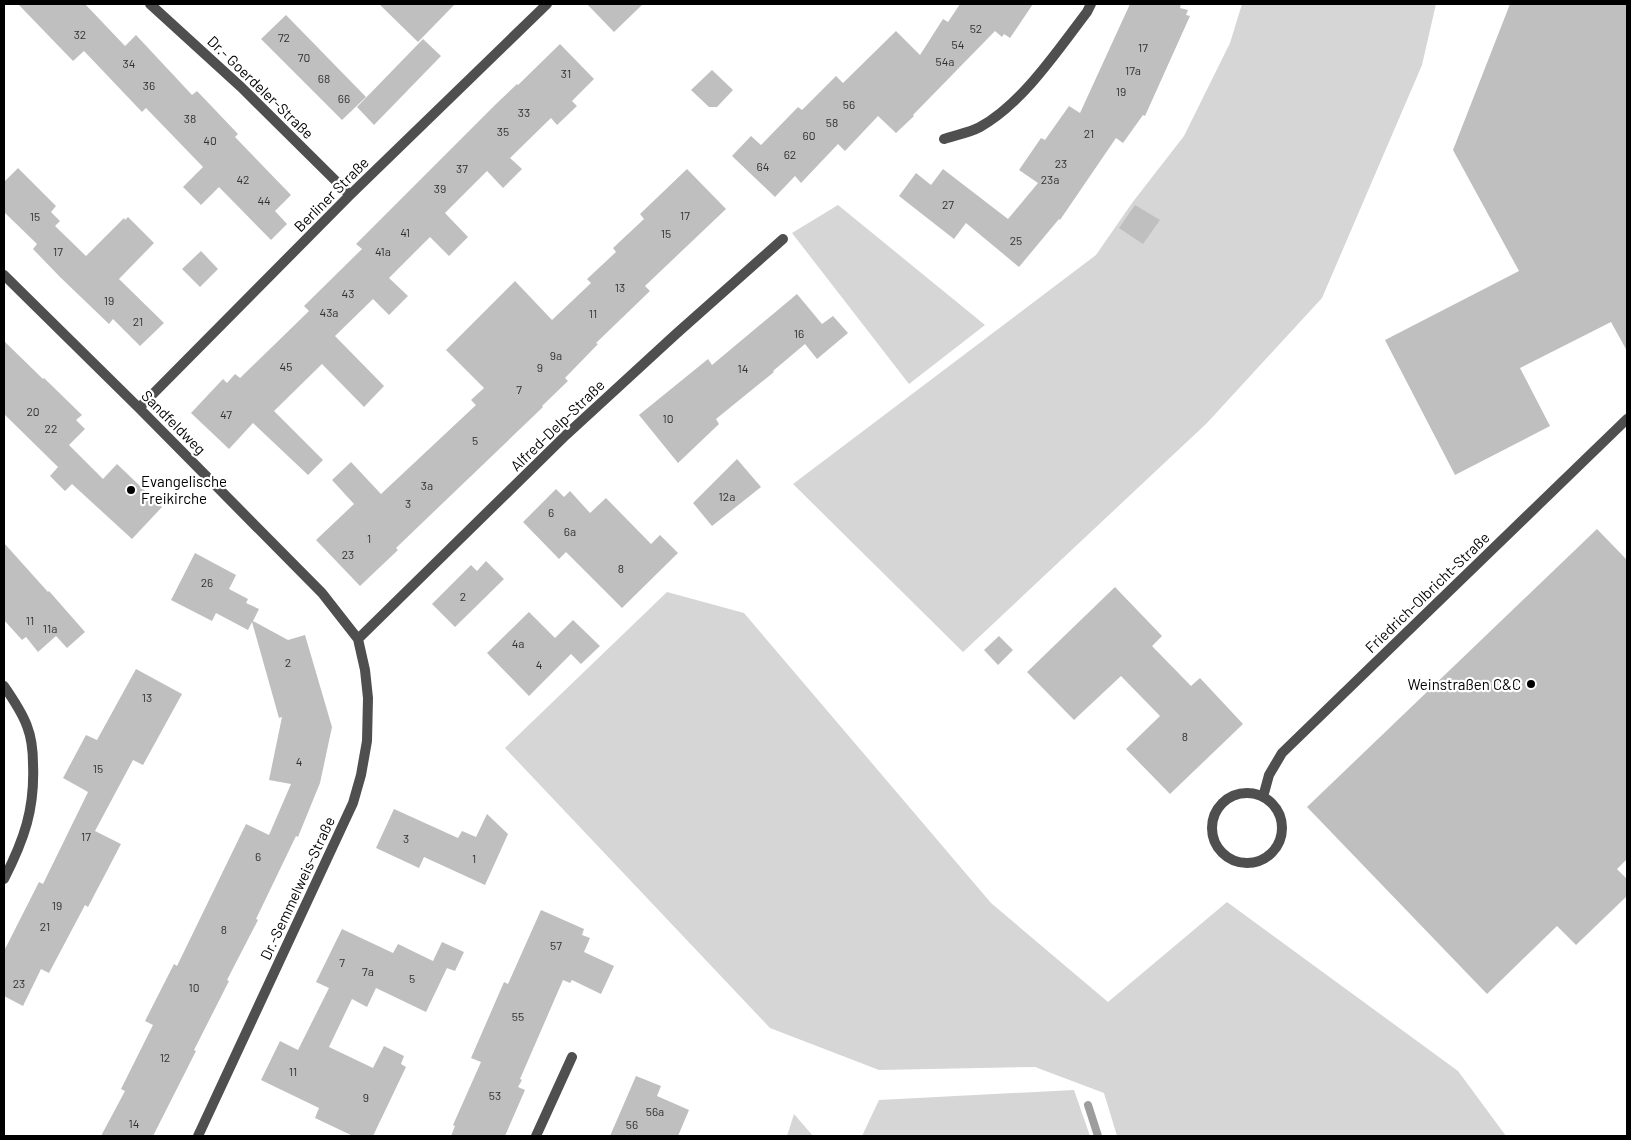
<svg xmlns="http://www.w3.org/2000/svg" width="1631" height="1140" font-family="Barlow,sans-serif">
<rect width="100%" height="100%" fill="#fff"/>
<path fill="#d6d6d6" d="M1242,4H1436L1422,65L1322,298L1207,423L963,652L793,484L1096,255L1132,203L1184,136L1230,43Z
M838,205L985,325L909,384L792,233Z
M667,592L744,613L991,903L1108,1002L1227,902L1458,1071L1506,1136H1117L1104,1093L1035,1067L879,1070L770,1028L505,748Z
M1074,1090L1090,1136H862L879,1100Z
M794,1114L813,1136H787Z"/>
<g fill="none" stroke-linecap="round" stroke-linejoin="round">
<path stroke="#9d9d9d" stroke-width="8" d="M1088,1105L1098,1136"/>
</g>
<path fill="#bfbfbf" d="M18,4H85L125,46L136,35L192,95L197,91L238,134L235,137L291,195L275,211L287,224L271,240L219,187L201,205L183,187L203,167L146,108L142,112L84,51L73,61Z
M379,4H455L418,42Z
M587,4H643L614,32Z
M960,4H1033L1010,38L1004,34L1002,37L995,31L913,115L914,116L896,133L878,116L845,151L838,144L801,183L795,176L775,197L732,156L751,136L761,145L798,107L802,110L836,76L843,83L896,31L920,55L943,19L948,22Z
M1130,4H1181L1180,8L1188,10L1186,15L1190,16L1145,116L1143,115L1123,143L1116,138L1060,220L1059,219L1019,267L966,223L954,239L899,196L916,173L931,185L943,169L1008,219L1038,183L1019,170L1041,138L1045,140L1069,106L1080,113Z
M1510,4H1627V351L1611,322L1520,368L1550,426L1455,475L1385,340L1519,271L1453,150Z
M286,15L366,97L342,120L261,39Z
M423,39L441,56L374,125L357,107Z
M560,44L594,79L572,101L577,106L557,125L551,118L510,158L522,169L503,188L487,171L445,213L468,237L449,256L430,237L389,278L408,296L389,315L373,299L335,336L384,386L364,407L322,364L274,411L323,460L308,475L253,423L229,449L191,413L223,379L227,383L235,374L240,378L309,311L304,306L362,249L356,244L496,104L517,84L518,85Z
M712,70L733,90L717,107H709L691,90Z
M18,168L56,206L51,212L60,221L55,226L86,256L124,218L125,220L128,217L154,243L119,279L164,323L140,346L113,319L109,324L60,277L33,249L37,244L4,212V182Z
M687,169L726,209L645,286L650,291L596,343L598,344L565,378L568,381L542,406L543,407L396,548L398,550L360,586L316,540L354,504L332,480L351,462L381,494L476,405L471,400L484,388L446,350L515,281L552,320L591,283L587,279L616,252L613,248L644,219L640,214Z
M1135,205L1160,220L1143,244L1119,228Z
M201,251L218,269L200,287L182,269Z
M797,294L822,324L833,316L848,333L817,359L805,344L773,371L774,372L716,419L719,424L678,463L639,415L708,359L712,365Z
M4,341L43,379L44,378L82,415L76,420L85,429L69,445L103,479L117,464L162,507L132,539L72,484L65,491L50,476L58,467L4,414Z
M737,459L761,487L712,526L693,503Z
M556,489L564,497L570,491L590,513L606,498L651,544L660,535L678,553L622,608L566,552L559,559L523,522Z
M1597,529L1627,560V859L1617,869L1627,879V896L1576,945L1557,926L1487,994L1307,807Z
M4,543L48,592L49,591L85,632L67,648L56,636L38,652L26,637L22,640L4,620Z
M195,553L236,575L229,589L248,599L246,603L259,609L253,621L288,640L305,635L332,727L320,783L298,837L296,836L256,919L258,920L227,980L229,981L194,1050L196,1051L153,1136H101L125,1091L121,1089L153,1025L145,1021L174,964L177,966L246,824L269,835L291,784L269,780L282,717L279,718L252,622L248,630L216,613L212,621L171,600Z
M486,561L504,579L455,627L432,604L471,565L477,571Z
M1115,587L1162,636L1152,646L1191,686L1200,678L1243,724L1170,794L1126,749L1160,716L1121,676L1074,720L1027,672Z
M529,612L555,638L573,620L600,646L581,664L571,654L529,696L487,653Z
M999,636L1013,650L998,665L984,650Z
M136,669L182,694L143,765L133,760L95,831L121,844L88,907L85,905L49,973L41,969L23,1006L4,996V951L39,882L43,884L88,792L63,778L86,735L97,740Z
M394,809L458,838L462,831L476,837L487,814L508,834L485,885L424,857L419,868L376,848Z
M541,910L584,929L582,935L590,938L584,952L614,966L601,994L572,980L570,983L563,980L520,1079L522,1080L518,1087L525,1090L505,1136H451L455,1126L453,1125L481,1062L471,1058L504,982L508,984Z
M342,929L393,953L398,944L433,961L442,942L464,952L455,971L444,967L447,968L426,1012L376,988L367,1007L352,999L329,1047L373,1068L384,1046L404,1056L401,1064L406,1067L373,1136H353L315,1118L319,1108L261,1080L280,1041L298,1050L329,988L316,982Z
M636,1076L661,1086L657,1096L689,1110L678,1136H610Z"/>
<g fill="none" stroke-linecap="round" stroke-linejoin="round">
<path stroke="#4f4f4f" stroke-width="10" d="M150,4L241,87L350,195
M944,139C955,135 969,133 980,127C1022,104 1058,50 1087,12L1091,4
M4,275L139,408L322,593L358,639L365,670L368,698L367,741L361,775L353,803L198,1136
M139,408L350,195L547,4
M358,639L566,435L676,334L783,239
M4,686C13,699 22,712 27,726C32,739 33,751 33,764C35,809 24,840 4,879
M1212 828a35 35 0 1 1 70 0a35 35 0 1 1-70 0Z
M1263,797L1269,775L1282,753L1627,419
M536,1136L572,1057"/>
</g>
<g fill="#000" stroke="#fff" stroke-width="2">
<circle cx="131" cy="490" r="5"/>
<circle cx="1531" cy="684" r="5"/>
</g>
<g text-anchor="middle" dominant-baseline="central" stroke-width="4.5" stroke-linejoin="round" paint-order="stroke">
<g font-size="12" fill="#303030">
<text x="976" y="28">52</text>
<text x="80" y="34">32</text>
<text x="284" y="37">72</text>
<text x="958" y="44">54</text>
<text x="1143" y="47">17</text>
<text x="304" y="57">70</text>
<text x="945" y="61">54a</text>
<text x="129" y="63">34</text>
<text x="1133" y="70">17a</text>
<text x="566" y="73">31</text>
<text x="324" y="78">68</text>
<text x="149" y="85">36</text>
<text x="1121" y="91">19</text>
<text x="344" y="98">66</text>
<text x="849" y="104">56</text>
<text x="524" y="112">33</text>
<text x="190" y="118">38</text>
<text x="832" y="122">58</text>
<text x="503" y="131">35</text>
<text x="1089" y="133">21</text>
<text x="809" y="135">60</text>
<text x="210" y="140">40</text>
<text x="790" y="154">62</text>
<text x="1061" y="163">23</text>
<text x="763" y="166">64</text>
<text x="462" y="168">37</text>
<text x="243" y="179">42</text>
<text x="1050" y="179">23a</text>
<text x="440" y="188">39</text>
<text x="264" y="200">44</text>
<text x="948" y="204">27</text>
<text x="685" y="215">17</text>
<text x="35" y="216">15</text>
<text x="405" y="232">41</text>
<text x="666" y="233">15</text>
<text x="1016" y="240">25</text>
<text x="58" y="251">17</text>
<text x="383" y="251">41a</text>
<text x="620" y="287">13</text>
<text x="348" y="293">43</text>
<text x="109" y="300">19</text>
<text x="329" y="312">43a</text>
<text x="593" y="313">11</text>
<text x="138" y="321">21</text>
<text x="799" y="333">16</text>
<text x="556" y="355">9a</text>
<text x="286" y="366">45</text>
<text x="540" y="367">9</text>
<text x="743" y="368">14</text>
<text x="519" y="389">7</text>
<text x="33" y="411">20</text>
<text x="226" y="414">47</text>
<text x="668" y="418">10</text>
<text x="51" y="428">22</text>
<text x="475" y="440">5</text>
<text x="427" y="485">3a</text>
<text x="727" y="496">12a</text>
<text x="408" y="503">3</text>
<text x="551" y="512">6</text>
<text x="570" y="531">6a</text>
<text x="369" y="538">1</text>
<text x="348" y="554">23</text>
<text x="621" y="568">8</text>
<text x="207" y="582">26</text>
<text x="463" y="596">2</text>
<text x="30" y="620">11</text>
<text x="50" y="628">11a</text>
<text x="518" y="643">4a</text>
<text x="288" y="662">2</text>
<text x="539" y="664">4</text>
<text x="147" y="697">13</text>
<text x="1185" y="736">8</text>
<text x="299" y="761">4</text>
<text x="98" y="768">15</text>
<text x="86" y="836">17</text>
<text x="406" y="838">3</text>
<text x="258" y="856">6</text>
<text x="474" y="858">1</text>
<text x="57" y="905">19</text>
<text x="45" y="926">21</text>
<text x="224" y="929">8</text>
<text x="556" y="945">57</text>
<text x="342" y="962">7</text>
<text x="368" y="971">7a</text>
<text x="412" y="978">5</text>
<text x="19" y="983">23</text>
<text x="194" y="987">10</text>
<text x="518" y="1016">55</text>
<text x="165" y="1057">12</text>
<text x="293" y="1071">11</text>
<text x="495" y="1095">53</text>
<text x="366" y="1097">9</text>
<text x="655" y="1111">56a</text>
<text x="134" y="1123">14</text>
<text x="632" y="1124">56</text>
</g>
<g font-size="15" fill="#000" stroke="#fff">
<text transform="translate(261 87) rotate(44)">Dr.- Goerdeler-Straße</text>
<text transform="translate(331 194) rotate(-45)">Berliner Straße</text>
<text transform="translate(174 422) rotate(45)">Sandfeldweg</text>
<text transform="translate(557 425) rotate(-44)">Alfred-Delp-Straße</text>
<text transform="translate(1427 592) rotate(-44)">Friedrich-Olbricht-Straße</text>
<text transform="translate(297 888) rotate(-65)">Dr.-Semmelweis-Straße</text>
</g>
<g font-size="15" fill="#000" stroke="#fff" text-anchor="start">
<text x="141" y="481">Evangelische<tspan x="141" dy="17">Freikirche</tspan></text>
<text x="1521" y="684" text-anchor="end">Weinstraßen C&amp;C</text>
</g>
</g>
<rect width="1631" height="1140" fill="none" stroke="#000000" stroke-width="10"/>
</svg>
